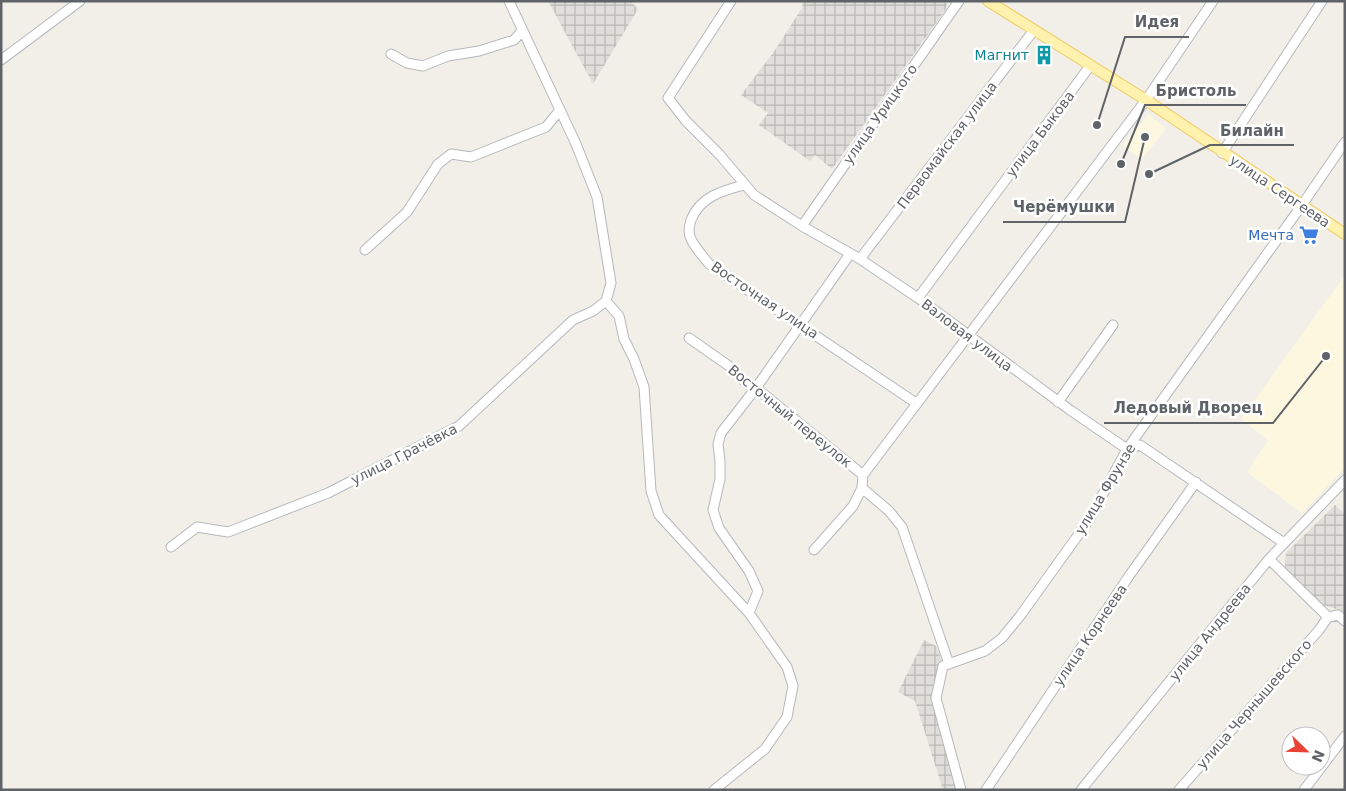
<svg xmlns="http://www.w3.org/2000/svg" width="1346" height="791" font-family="'DejaVu Sans',sans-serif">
<defs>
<pattern id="industrial-grid" width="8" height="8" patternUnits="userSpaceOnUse" patternTransform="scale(1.25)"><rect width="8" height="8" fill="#e0deda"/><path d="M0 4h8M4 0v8" fill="none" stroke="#b9b8b5"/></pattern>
</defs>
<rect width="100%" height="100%" fill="#f1efe8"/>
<path fill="#fef7e0" d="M1149,114L1166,129L1141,160L1123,145Z
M1345,275V468L1302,513L1247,472L1268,440L1241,419Z"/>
<path fill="url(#industrial-grid)" d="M548,1H630L638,9L593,84Z
M803,1H947L946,9L832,169L815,155L810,161L759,125L768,113L741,95L773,53L802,8Z
M1335,505L1345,514V616L1336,609L1323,605L1285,569L1286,553Z
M924,640L936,646L945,669L939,705L964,790H943L915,701L898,692Z"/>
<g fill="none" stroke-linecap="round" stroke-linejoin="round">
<defs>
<path id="minor" d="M509,1L576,144L597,197L611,283L606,301L619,316L624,339L634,359L644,387L651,491L659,515L749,613L787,667L793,686L787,717L765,749L714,790
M731,1L668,98L686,121L719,154L754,195L802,226L860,259L918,298L1070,410L1127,449L1140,445L1284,543
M391,54L407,63L423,66L448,56L479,51L514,40L522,31
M1,60L80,1
M1222,153L1322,1
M744,185C721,191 700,197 691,220C689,226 688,233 691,239C695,248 703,256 709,264L916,403
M802,226L959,1
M365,250L407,212L438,164L451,154L471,157L546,127L560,110
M860,259L1034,30
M918,298L1090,66
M689,338L729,366L747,384L756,388L863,475L862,488L889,511L902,527L949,664
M1058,402L1113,325
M863,475L1146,100L1213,1
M171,547L197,527L228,532L328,493L459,426L573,320L593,311L606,301
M814,550L853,506L862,488
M1269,559L1328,617L1338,615L1345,621
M749,613L758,591L749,571L719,528L713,510L720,479V461L718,444L721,433L756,388L850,254
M961,790L936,698L943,666L985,651L1002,638L1020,616L1089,520L1127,449L1302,205L1345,142
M986,790L1129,576L1196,482
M1081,790L1269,559L1345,480
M1179,790L1319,630L1328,617
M1304,790L1345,736"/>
<path id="major" d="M988,1L1146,100L1345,234"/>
</defs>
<use href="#minor" stroke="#b5b8bc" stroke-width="11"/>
<use href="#major" stroke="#f2c960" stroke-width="12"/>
<use href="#minor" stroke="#fff" stroke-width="9"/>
<use href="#major" stroke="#fff2af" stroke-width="10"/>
</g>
<defs>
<symbol id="building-bare" viewBox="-9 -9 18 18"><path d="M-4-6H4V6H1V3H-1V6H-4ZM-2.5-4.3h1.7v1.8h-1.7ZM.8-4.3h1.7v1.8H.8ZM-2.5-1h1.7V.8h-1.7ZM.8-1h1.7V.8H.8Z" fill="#0f9aa8" stroke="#fff" stroke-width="2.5" paint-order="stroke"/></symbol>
<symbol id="supermarket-bare" viewBox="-9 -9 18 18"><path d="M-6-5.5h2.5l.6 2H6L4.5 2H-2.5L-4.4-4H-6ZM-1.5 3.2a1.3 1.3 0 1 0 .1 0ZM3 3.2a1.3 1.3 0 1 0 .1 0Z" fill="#3f7fe0" stroke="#fff" stroke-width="2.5" paint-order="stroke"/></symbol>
</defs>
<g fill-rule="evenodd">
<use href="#building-bare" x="1030" y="41" width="28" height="28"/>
<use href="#supermarket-bare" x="1295" y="221" width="28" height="28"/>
</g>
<g text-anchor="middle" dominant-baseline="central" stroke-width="5" stroke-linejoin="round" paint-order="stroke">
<g font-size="14" fill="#0d838f" stroke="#fff" text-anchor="end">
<text x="1029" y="55">Магнит</text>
</g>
<g font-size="14" fill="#5f6368" stroke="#fff">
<text transform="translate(880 114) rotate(-55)">улица Урицкого</text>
<text transform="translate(1040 134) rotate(-53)">улица Быкова</text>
<text transform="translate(947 145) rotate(-53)">Первомайская улица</text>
<text transform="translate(1280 191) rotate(34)">улица Сергеева</text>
<text transform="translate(765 300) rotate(34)">Восточная улица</text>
<text transform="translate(967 335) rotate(37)">Валовая улица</text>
<text transform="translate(790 416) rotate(39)">Восточный переулок</text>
<text transform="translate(404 454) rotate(-27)">улица Грачёвка</text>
<text transform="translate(1105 489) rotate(-59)">улица Фрунзе</text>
<text transform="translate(1210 632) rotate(-51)">улица Андреева</text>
<text transform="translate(1090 635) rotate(-56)">улица Корнеева</text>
<text transform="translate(1254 704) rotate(-49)">улица Чернышевского</text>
</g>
<g font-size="14" fill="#366cbe" stroke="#fff" text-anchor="end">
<text x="1294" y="235">Мечта</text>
</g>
</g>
<path fill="none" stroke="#5f6368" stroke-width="2" d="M1097 125L1125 37H1189M1121 164L1145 105H1246M1149 174L1210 145H1294M1145 137L1125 222H1003M1326 356L1273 423H1104"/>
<g fill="#5f6368" stroke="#fff" stroke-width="2">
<circle cx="1097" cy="125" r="5"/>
<circle cx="1121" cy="164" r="5"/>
<circle cx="1149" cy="174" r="5"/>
<circle cx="1145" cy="137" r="5"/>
<circle cx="1326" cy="356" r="5"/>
</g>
<g font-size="15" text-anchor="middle" font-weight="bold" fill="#5f6368" stroke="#fff" stroke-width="5" stroke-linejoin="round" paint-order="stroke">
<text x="1157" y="27">Идея</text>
<text x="1196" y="96">Бристоль</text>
<text x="1252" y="136">Билайн</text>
<text x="1064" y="212">Черёмушки</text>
<text x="1188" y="413">Ледовый Дворец</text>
</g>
<rect width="1346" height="791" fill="none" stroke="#5f6368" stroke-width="5"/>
<g transform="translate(1306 751) rotate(113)"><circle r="24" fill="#ffffff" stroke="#bfc1c3"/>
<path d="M0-4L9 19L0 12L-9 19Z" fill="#ea4335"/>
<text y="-8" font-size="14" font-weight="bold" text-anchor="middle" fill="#5f6368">N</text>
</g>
</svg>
